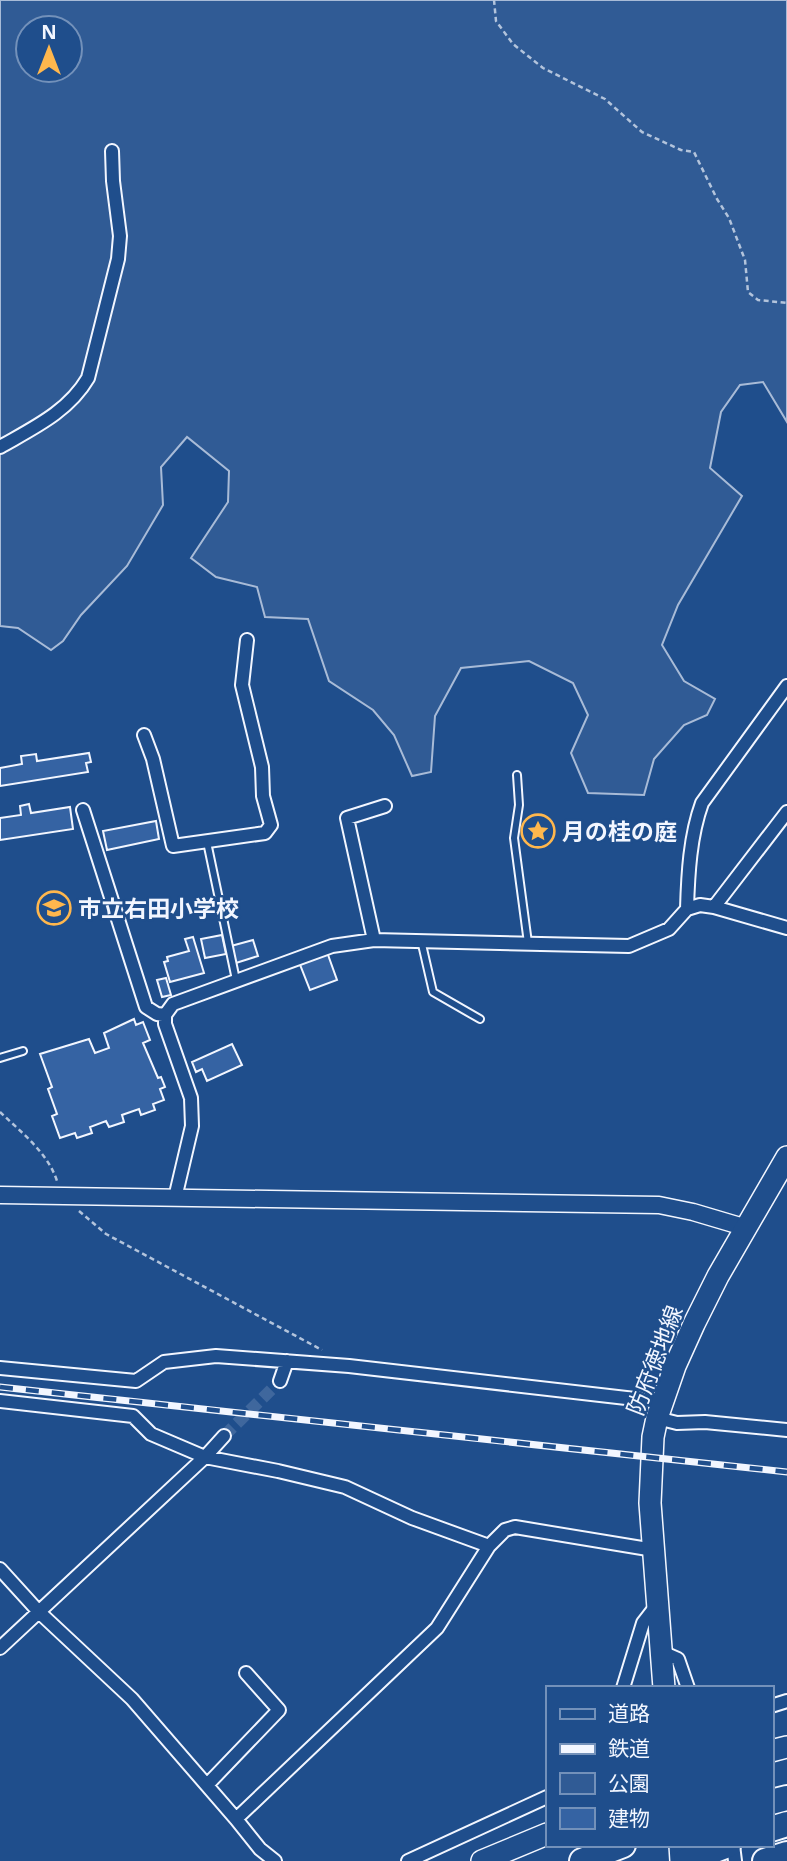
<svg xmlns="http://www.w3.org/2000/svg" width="787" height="1861" font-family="'Open Sans','Noto Sans JP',sans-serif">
<rect width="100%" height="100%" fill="#1f4e8c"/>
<path fill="#305b95" stroke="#a8bbd7" stroke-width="2" fill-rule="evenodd" d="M0,0H787V422L763,382L740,385L721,412L710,468L742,496L678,605L662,645L684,681L715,699L707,715L684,725L654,759L644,795L588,793L571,753L588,715L573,683L529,661L461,668L435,716L431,772L412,776L394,735L373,710L329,681L308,619L265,617L257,587L216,577L191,558L228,502L229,471L187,437L161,467L163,505L127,566L81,615L63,641L51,650L18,628L0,626ZM28,28H70V70H28Z"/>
<path fill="#3563a3" stroke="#f2f6ff" stroke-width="2" d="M89,753L91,762L86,763L88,772L0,786V768L22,764L21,756L36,754L37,761Z
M29,804L31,813L70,807L73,829L0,840V818L21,815L20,806Z
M156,821L159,839L107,850L103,831Z
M222,935L226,954L205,958L201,939Z
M193,937L204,973L170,982L164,962L168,961L167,957L189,951L185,939Z
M253,940L258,956L236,963L231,946Z
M327,952L337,980L310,990L299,962Z
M166,978L171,995L162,997L157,980Z
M134,1019L136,1025L143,1022L150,1040L143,1043L158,1078L161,1077L165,1087L160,1089L164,1100L153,1104L155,1110L141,1115L139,1109L122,1115L124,1122L109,1127L106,1121L90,1127L92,1133L77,1138L75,1133L60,1138L52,1116L57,1114L48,1089L52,1087L40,1054L89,1039L95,1053L109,1048L104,1033Z
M232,1044L242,1065L207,1081L202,1069L196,1072L192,1062Z"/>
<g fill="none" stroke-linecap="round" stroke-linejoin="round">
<path stroke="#3f679d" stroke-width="12" stroke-dasharray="12 6" stroke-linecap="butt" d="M224,1436L280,1381"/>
<defs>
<path id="service" d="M517,775L519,805L514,838L528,943
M207,842L236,980
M421,940L433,992L480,1019
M0,1058L23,1051"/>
<path id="minor" d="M0,447C33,428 68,412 88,378L118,259L120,236L113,181L112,151
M144,735L153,759L173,846L265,833L271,825L263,796L262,767L242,685L247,640
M83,810L146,1007L157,1014L165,1015
M714,907L787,812
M687,909C688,874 690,836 702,803L787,686
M374,940L347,818L385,806
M175,1198L192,1126L191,1098L165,1024V1015L173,1004L332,946L374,940L629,946L669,929L687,909L700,905L714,907L787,928
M0,1368L136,1381L164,1362L216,1356L349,1366L661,1402
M280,1381L287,1361
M0,1401L133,1416L151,1434L205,1457L278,1471L345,1487L412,1518L489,1546
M657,1418L677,1423L705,1422L787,1430
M0,1569L39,1612L132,1699L236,1819L260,1849L275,1861
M0,1648L205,1457L224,1436
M662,1652L678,1659L688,1688
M623,1688L643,1623L657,1605
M771,1706L787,1701
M207,1785L279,1710L246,1673
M236,1819L437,1628L489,1546L505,1530L515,1527L654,1550
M733,1845L735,1861
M408,1861L547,1797"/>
<path id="tertiary" d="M0,1195L659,1205L693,1212L747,1228"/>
<path id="primary" d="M664,1688L650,1503L653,1437L657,1418L675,1366L694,1324L718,1276L787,1157
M680,1845L681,1861"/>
<path id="trunk" d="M771,1751L787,1747
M482,1861L547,1834"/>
<path id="motorway" d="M771,1802L787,1798
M771,1829L787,1824
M582,1861L623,1845
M686,1861L728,1845
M765,1861L787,1854"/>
</defs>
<use href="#service" stroke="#f2f6ff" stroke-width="10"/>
<use href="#minor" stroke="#f2f6ff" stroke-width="16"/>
<use href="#tertiary" stroke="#f2f6ff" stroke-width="19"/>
<use href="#primary" stroke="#f2f6ff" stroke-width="24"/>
<use href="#trunk" stroke="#f2f6ff" stroke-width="24"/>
<use href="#motorway" stroke="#f2f6ff" stroke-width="28"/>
<path stroke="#b3c4dc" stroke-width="2.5" stroke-dasharray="5 3.5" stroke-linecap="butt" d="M494,0L496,21L513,44L543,68L605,99L642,132L681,150L694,152L717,199L729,218L745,260L748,292L758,300L787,303
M0,1112C21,1132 48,1153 57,1181
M79,1211L106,1234L322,1350"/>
<use href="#service" stroke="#1f4e8c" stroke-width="6"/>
<use href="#minor" stroke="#1f4e8c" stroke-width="12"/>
<use href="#tertiary" stroke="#1f4e8c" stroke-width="16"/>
<use href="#primary" stroke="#1f4e8c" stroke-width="21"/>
<use href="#trunk" stroke="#1f4e8c" stroke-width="21"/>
<use href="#motorway" stroke="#1f4e8c" stroke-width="24"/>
<defs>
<path id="rail" d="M0,1387L787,1472"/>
</defs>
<use href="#rail" stroke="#f2f6ff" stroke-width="7"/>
<use href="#rail" stroke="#1f4e8c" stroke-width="4.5" stroke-dasharray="13" stroke-linecap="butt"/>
</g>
<defs>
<symbol id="sight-ring" viewBox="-11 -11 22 22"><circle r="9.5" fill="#1f4e8c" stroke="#ffb74d" stroke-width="1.5"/><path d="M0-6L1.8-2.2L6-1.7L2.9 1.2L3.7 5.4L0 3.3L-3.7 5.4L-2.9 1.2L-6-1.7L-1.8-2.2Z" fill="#ffb74d"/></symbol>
<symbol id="school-ring" viewBox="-11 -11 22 22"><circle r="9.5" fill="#1f4e8c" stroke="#ffb74d" stroke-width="1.5"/><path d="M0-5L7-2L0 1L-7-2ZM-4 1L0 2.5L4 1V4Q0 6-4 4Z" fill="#ffb74d"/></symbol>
</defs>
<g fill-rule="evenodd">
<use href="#sight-ring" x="519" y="812" width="38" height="38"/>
<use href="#school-ring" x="35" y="889" width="38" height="38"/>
</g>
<g text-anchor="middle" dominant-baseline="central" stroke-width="5" stroke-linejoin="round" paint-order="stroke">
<g font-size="23" font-weight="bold" fill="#f2f6ff" stroke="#1f4e8c" text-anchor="start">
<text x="562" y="831">月の桂の庭</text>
<text x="78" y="908">市立右田小学校</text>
</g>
<g font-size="23" fill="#f2f6ff" stroke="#1f4e8c">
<text transform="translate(654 1360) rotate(-69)">防府徳地線</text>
</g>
</g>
<rect x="546" y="1686" width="228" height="161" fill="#1f4e8c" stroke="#7391ba" stroke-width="2"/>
<rect x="560" y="1709" width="35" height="10" fill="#1f4e8c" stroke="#7391ba" stroke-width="2"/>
<text x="608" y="1721" font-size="21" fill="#f2f6ff">道路</text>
<rect x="560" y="1744" width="35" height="10" fill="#f2f6ff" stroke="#7391ba" stroke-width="2"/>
<text x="608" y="1756" font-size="21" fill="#f2f6ff">鉄道</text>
<rect x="560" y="1773" width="35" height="21" fill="#305b95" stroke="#7391ba" stroke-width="2"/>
<text x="608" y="1791" font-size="21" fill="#f2f6ff">公園</text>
<rect x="560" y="1808" width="35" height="21" fill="#3563a3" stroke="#7391ba" stroke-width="2"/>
<text x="608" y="1826" font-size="21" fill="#f2f6ff">建物</text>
<g transform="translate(49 49)"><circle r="33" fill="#1f4e8c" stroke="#7391ba" stroke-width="2"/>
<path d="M0-5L12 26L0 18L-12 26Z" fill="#ffb74d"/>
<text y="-10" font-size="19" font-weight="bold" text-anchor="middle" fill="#f2f6ff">N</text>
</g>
</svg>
